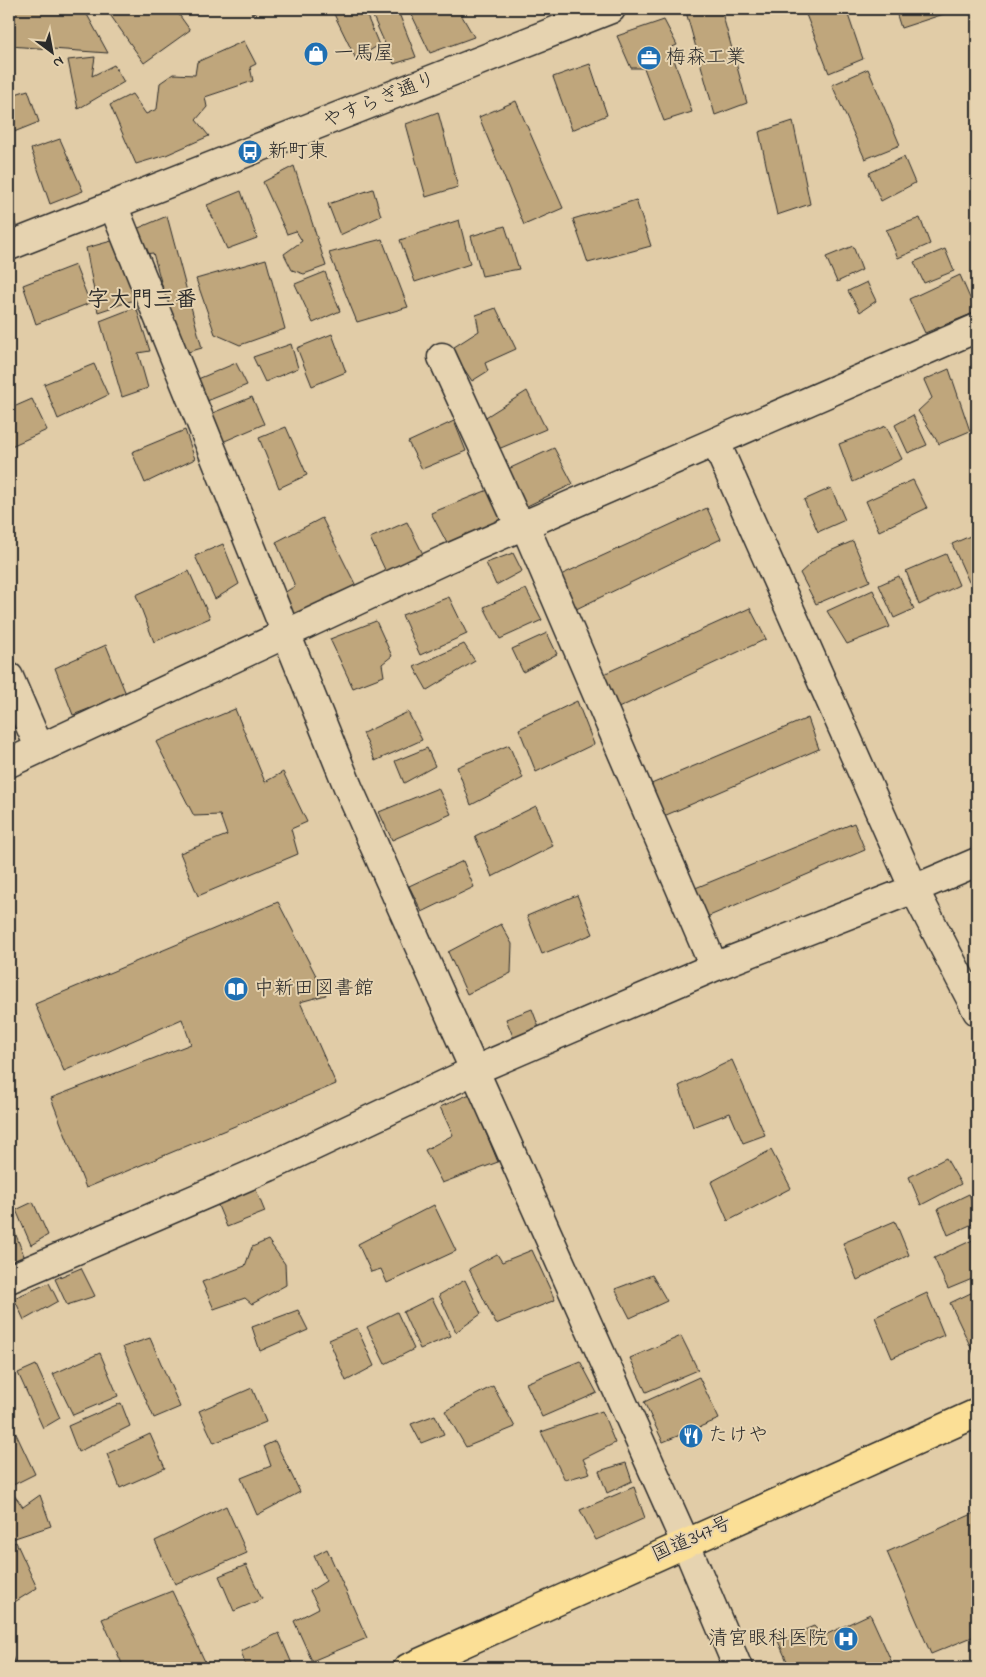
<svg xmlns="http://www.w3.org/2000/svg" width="986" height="1677" font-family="'Indie Flower','Klee One',sans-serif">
<rect width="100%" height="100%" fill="#e1cca7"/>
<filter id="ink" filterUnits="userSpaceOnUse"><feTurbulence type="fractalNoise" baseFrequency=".02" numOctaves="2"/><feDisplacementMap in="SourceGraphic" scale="10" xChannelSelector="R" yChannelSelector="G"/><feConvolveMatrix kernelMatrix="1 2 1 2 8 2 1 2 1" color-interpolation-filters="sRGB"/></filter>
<g filter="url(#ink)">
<path fill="#bfa67b" stroke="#2b2b2b" d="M9,9H84L108,53L9,46Z
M106,9H175L190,30L144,63Z
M250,9H263L252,14Z
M336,9H364L379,45L356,59L332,10Z
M376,9H392L400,16L416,57L394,64L371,12Z
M409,9H458L474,37L430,53Z
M698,9H721L747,103L715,115L686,12Z
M812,9H846L863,59L829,73L805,12Z
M895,9H959L901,28Z
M664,20L677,45L670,48L692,112L664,121L644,68H631L617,36Z
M244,41L256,64L250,67L253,81L205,97L207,107L196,120L209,136L166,155L136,164L110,105L132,94L146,114L157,109L160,83L173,74L195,75L197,62Z
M95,57L92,76L114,65L124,82L78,109L68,60Z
M590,64L607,115L572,130L553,77Z
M868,69L900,145L865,159L832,85Z
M28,90L39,122L9,134V96Z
M516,101L563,208L524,225L479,117Z
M438,112L458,187L426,197L406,124Z
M793,121L810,204L777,215L759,132Z
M60,139L83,191L50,204L31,149Z
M904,157L915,183L881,201L869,173Z
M294,166L326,266L304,274L292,270L284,254L302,241L296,231L287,234L263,182Z
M373,189L381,216L340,235L328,204Z
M241,191L257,238L227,249L207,205Z
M636,200L651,246L588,263L573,219Z
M9,207L16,226L9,229Z
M167,216L202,348L181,354L160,299L165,296L153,253L144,254L134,230Z
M920,218L930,244L898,258L886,230Z
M459,220L470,264L415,282L400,240Z
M505,226L519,269L482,276L471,236Z
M382,239L408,307L357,322L329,253Z
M115,240L137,299L98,312L86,248Z
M853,246L862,270L837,282L826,257Z
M945,249L954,271L924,283L914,262Z
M266,259L285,329L240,345L215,334L196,279Z
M75,265L90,303L36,324L23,285Z
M325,272L340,311L313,323L295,284Z
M960,275L976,312L925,333L909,299Z
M867,282L876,301L860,312L848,291Z
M136,307L150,351L138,353L148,388L122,397L100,321Z
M496,308L516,349L485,363L488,371L472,381L451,349L479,331L476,315Z
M332,334L346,372L312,386L297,348Z
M291,344L298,368L265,382L253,357Z
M236,363L247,385L207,401L198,379Z
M94,364L108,395L58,419L44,384Z
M949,369L970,431L939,444L918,411L932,398L924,380Z
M527,391L546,429L496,450L481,420Z
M252,397L264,424L218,444L205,416Z
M32,399L47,430L9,447V409Z
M913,415L927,445L908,453L895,425Z
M454,421L466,451L422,469L408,442Z
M886,426L902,459L853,482L839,444Z
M286,427L307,475L279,488L259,438Z
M185,430L195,459L145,483L132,452Z
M554,448L573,484L525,507L506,470Z
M913,480L927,508L879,531L866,501Z
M831,488L845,520L818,532L804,500Z
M488,490L502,522L448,545L431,513Z
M707,508L721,539L570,612L554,578Z
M322,518L358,590L294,620L284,593L295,586L276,542Z
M407,522L426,560L388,576L370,538Z
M977,533V579L969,582L952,544Z
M853,541L870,581L816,604L800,573L819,556Z
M223,544L239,584L215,599L195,556Z
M513,553L522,571L496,585L486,563Z
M946,554L959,585L919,605L906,571Z
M189,571L210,618L154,642L136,595Z
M899,576L914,609L894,618L879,585Z
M526,589L542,620L500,639L484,607Z
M873,590L890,627L847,644L827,611Z
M449,597L467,634L420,655L402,615Z
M750,608L766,639L614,710L597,677Z
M376,621L392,656L382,664L384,676L353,688L330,639Z
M547,633L557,654L523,672L512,649Z
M464,644L475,661L427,690L414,667Z
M106,645L126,694L73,715L55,668Z
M577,701L594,744L536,772L519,729Z
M235,709L265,782L283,772L307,822L291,829L298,854L198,896L180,853L227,835L220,815L194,816L156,742Z
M408,712L422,740L375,761L363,733Z
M808,718L819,749L664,816L649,785Z
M509,745L523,778L471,805L457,767Z
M427,748L435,766L404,783L395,761Z
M438,788L451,814L392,840L379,812Z
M536,806L553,846L492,877L475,836Z
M854,823L865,850L707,917L693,889Z
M463,861L474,887L422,912L409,886Z
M577,895L593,934L542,954L527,916Z
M278,902L326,995L300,1002L336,1084L86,1188L51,1098L191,1044L182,1019L64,1071L35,1004Z
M501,924L512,944L511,973L467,994L448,952Z
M532,1009L541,1033L516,1044L506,1019Z
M732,1060L765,1135L743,1143L730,1113L693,1127L679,1086Z
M470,1094L498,1162L442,1183L425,1150L453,1135L440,1107Z
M771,1150L791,1188L728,1221L711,1182Z
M946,1158L961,1184L921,1205L909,1177Z
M254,1185L265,1212L227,1227L216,1201Z
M969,1194L977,1213V1222L948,1235L938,1209Z
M33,1202L48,1235L31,1245L16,1210Z
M434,1205L456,1251L387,1283L381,1269L371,1272L358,1244Z
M9,1217L26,1261L9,1268Z
M895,1221L909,1255L857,1280L843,1243Z
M977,1238V1277L948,1289L934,1258Z
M268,1240L285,1264L286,1285L252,1304L245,1298L214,1309L202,1282L245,1266L252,1247Z
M532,1250L555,1300L496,1324L469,1269L497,1254L502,1262Z
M81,1268L95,1296L67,1305L55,1279Z
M652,1275L667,1301L630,1318L615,1289Z
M465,1280L481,1314L456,1332L439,1295Z
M49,1283L58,1301L24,1320L14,1298Z
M977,1290V1355L975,1356L950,1303Z
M927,1293L944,1335L892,1358L875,1317Z
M432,1298L451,1336L420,1349L403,1312Z
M298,1310L308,1330L260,1351L252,1327Z
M397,1312L414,1349L385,1364L367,1327Z
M357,1328L374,1366L346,1381L329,1340Z
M681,1336L698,1370L646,1392L630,1358Z
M150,1338L180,1407L154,1418L123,1347Z
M100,1353L118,1396L73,1415L53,1374Z
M580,1361L597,1393L542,1417L526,1383Z
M36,1365L60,1418L43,1428L18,1373Z
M699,1377L719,1419L663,1442L644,1402Z
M493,1386L515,1427L466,1447L445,1411Z
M252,1388L266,1422L214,1443L199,1411Z
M121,1403L130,1426L78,1452L68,1426Z
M602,1411L615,1443L583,1459L590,1473L565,1480L541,1432Z
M435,1415L444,1434L421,1443L411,1424Z
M10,1421L35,1474L9,1487V1423Z
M150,1434L165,1468L120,1488L107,1454Z
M275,1441L300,1492L257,1515L241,1478L271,1466L264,1446Z
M626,1463L632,1481L607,1493L599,1471Z
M634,1487L645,1518L596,1540L580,1510Z
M14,1495L23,1507L40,1495L51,1526L9,1540V1497Z
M226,1506L247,1553L175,1584L155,1541Z
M977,1512V1635L931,1654L887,1552Z
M16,1542L37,1588L13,1603L9,1594V1545Z
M327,1549L367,1638L312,1661L294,1621L319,1608L310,1591L326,1581L314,1556Z
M246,1565L262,1599L234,1611L219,1576Z
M172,1591L208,1668H124L102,1619Z
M870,1614L894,1667L790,1668L778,1641L814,1626L823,1636Z
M279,1633L293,1666L288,1668H246L241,1651Z
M9,1648L16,1668H9Z"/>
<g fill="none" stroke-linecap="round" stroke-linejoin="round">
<defs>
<path id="minor" d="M113,205L348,787L685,1542L738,1668
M9,246L611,9
M442,357L514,514L525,526L714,967
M716,443L914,889L977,1011
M9,677L39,747
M9,763L444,560L977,328
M9,1279L269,1167L473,1071L714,967L914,889L977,862"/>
<path id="highway" d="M408,1668L977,1413"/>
</defs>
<use href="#minor" stroke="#2b2b2b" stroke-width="31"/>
<use href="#highway" stroke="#2b2b2b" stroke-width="31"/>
<use href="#minor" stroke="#e6d3b0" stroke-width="28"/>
<use href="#highway" stroke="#fbdf96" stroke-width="28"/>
</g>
</g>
<defs>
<symbol id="shop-disc" viewBox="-11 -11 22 22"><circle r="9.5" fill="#1f6fb2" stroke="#e6d3b0"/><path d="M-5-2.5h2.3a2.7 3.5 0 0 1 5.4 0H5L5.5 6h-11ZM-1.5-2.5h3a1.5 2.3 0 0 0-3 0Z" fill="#fff"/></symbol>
<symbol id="office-disc" viewBox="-11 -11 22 22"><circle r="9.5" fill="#1f6fb2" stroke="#e6d3b0"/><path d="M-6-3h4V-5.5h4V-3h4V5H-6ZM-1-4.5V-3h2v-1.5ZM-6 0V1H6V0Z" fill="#fff"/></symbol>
<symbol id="bus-disc" viewBox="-11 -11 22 22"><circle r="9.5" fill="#1f6fb2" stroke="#e6d3b0"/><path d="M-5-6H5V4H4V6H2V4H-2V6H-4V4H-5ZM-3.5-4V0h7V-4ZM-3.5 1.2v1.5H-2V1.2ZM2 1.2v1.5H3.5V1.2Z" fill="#fff"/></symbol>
<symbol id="library-disc" viewBox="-11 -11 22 22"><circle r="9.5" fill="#1f6fb2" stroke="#e6d3b0"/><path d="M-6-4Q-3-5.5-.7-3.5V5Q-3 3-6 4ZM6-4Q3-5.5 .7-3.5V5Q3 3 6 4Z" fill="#fff"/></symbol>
<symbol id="restaurant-disc" viewBox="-11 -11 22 22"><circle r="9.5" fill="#1f6fb2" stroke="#e6d3b0"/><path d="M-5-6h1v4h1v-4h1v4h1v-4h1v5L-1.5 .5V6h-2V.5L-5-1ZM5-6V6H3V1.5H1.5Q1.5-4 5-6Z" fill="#fff"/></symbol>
<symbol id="hospital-disc" viewBox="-11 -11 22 22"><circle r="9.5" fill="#1f6fb2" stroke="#e6d3b0"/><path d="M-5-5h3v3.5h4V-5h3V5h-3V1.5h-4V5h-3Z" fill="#fff"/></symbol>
</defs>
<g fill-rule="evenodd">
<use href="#shop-disc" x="302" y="40" width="28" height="28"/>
<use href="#office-disc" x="635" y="44" width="28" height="28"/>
<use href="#bus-disc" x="236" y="138" width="28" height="28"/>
<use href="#library-disc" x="222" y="975" width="28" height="28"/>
<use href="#restaurant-disc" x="677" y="1422" width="28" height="28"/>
<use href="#hospital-disc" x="832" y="1625" width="28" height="28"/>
</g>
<g text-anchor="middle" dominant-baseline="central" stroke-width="4" stroke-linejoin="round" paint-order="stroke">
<g font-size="20" fill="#2b2b2b" stroke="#e6d3b0" text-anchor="start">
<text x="334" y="54">一馬屋</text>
<text x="666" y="58">梅森工業</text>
<text x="268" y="152">新町東</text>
<text x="254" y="989">中新田図書館</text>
<text x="708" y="1436">たけや</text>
<text x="828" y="1639" text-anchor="end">清宮眼科医院</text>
</g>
<g font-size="20" fill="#2b2b2b" stroke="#e6d3b0">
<text transform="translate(380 101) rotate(-22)">やすらぎ通り</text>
<text transform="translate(692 1540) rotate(-24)">国道347号</text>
</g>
<g font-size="22" font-weight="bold" fill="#2b2b2b" stroke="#e6d3b0">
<text x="142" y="301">字大門三番</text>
</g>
</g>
<rect width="986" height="1677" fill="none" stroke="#e6d3b0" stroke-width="30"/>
<rect x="15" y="15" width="956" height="1647" fill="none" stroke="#2b2b2b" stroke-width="2" filter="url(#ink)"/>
<g transform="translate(52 52) rotate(148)" stroke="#e6d3b0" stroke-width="4" paint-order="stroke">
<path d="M0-4L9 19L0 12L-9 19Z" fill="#2b2b2b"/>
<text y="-8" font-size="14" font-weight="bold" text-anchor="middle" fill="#2b2b2b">N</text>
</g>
</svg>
